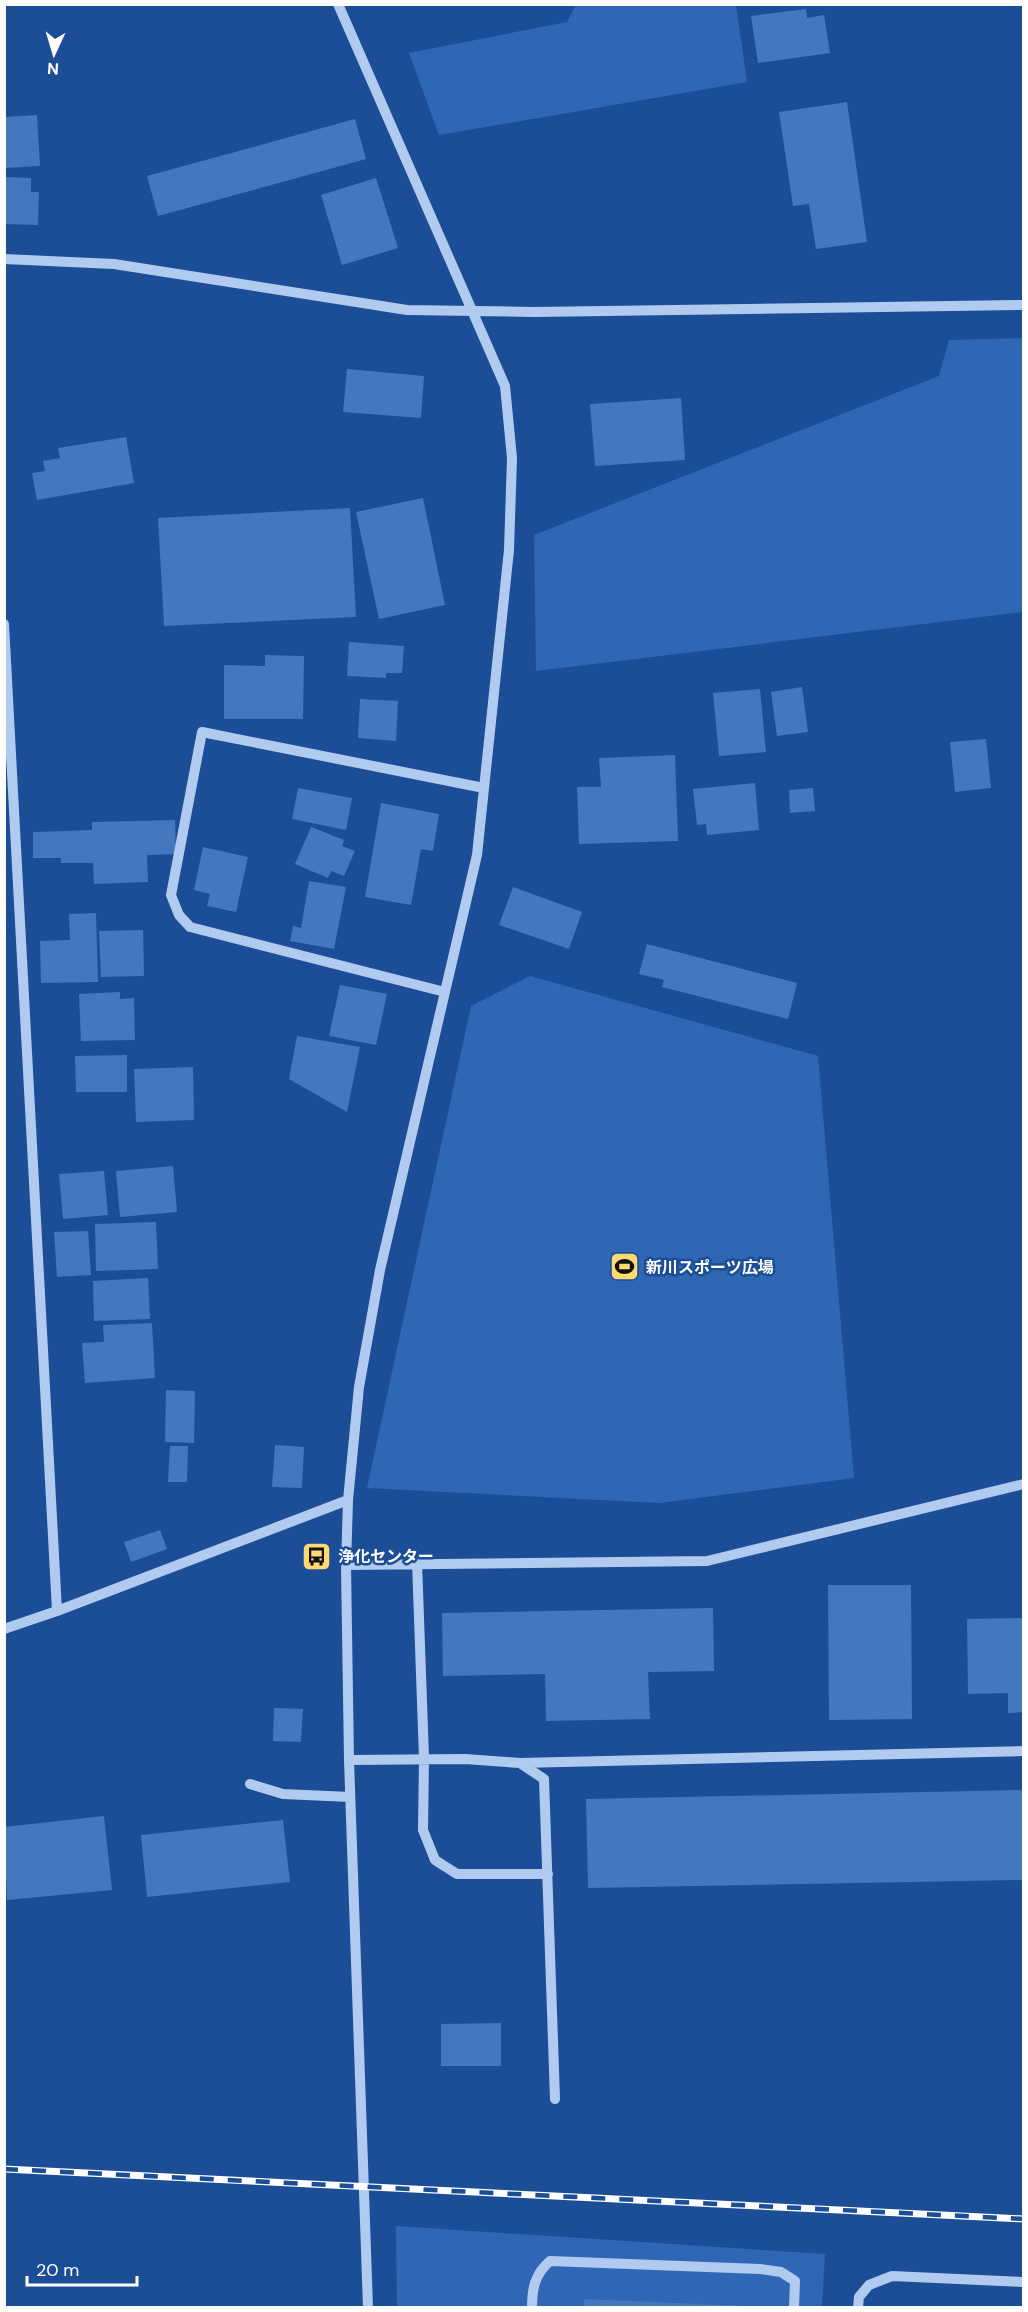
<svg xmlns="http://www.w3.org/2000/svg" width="1028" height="2312" font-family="'DM Sans','Noto Sans JP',sans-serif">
<rect width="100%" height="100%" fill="#1c4e98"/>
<path fill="#3067b4" d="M576,5H736L747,82L439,135L409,53L567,22Z
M1023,338V612L536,671L534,535L939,376L949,340Z
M530,976L818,1056L854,1478L659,1503L367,1488L471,1006Z
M396,2226L825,2254L822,2307H397Z"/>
<path fill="#4477be" d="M806,9L807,18L824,15L830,53L758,63L751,16Z
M847,102L867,242L816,249L809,204L793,206L779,112Z
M37,115L40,166L4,168V117Z
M355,119L366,159L158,216L147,176Z
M4,177L31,178V192H39L38,225L4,224Z
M376,178L398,248L342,265L321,195Z
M347,369L424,376L421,418L343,412Z
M681,398L685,460L595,466L590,404Z
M126,437L134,483L37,500L32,473L45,471L43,461L60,458L58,448Z
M423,498L445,605L379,619L356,512Z
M350,508L356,617L164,626L158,518Z
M349,642L404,646L402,673H386V678L347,676Z
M265,655L304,656L303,719H224V665L265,666Z
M802,687L808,732L777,736L771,692Z
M760,689L766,752L719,756L713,693Z
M360,699L398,701L396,741L358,738Z
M986,739L991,788L955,792L950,742Z
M675,755L678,841L579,844L577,787H601L599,758Z
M755,783L759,830L707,835L706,824L697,825L693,789Z
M298,788L352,798L346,830L292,819Z
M813,788L815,811L790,813L789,790Z
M381,803L439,814L433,851L421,849L411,905L365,897Z
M175,820L176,854L147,855L148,882L94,884L93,863H61V858H33V832L92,830V822Z
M311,827L344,840L342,846L355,851L344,876L331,871L328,878L295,864Z
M203,847L248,857L236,912L207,906L210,894L194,890Z
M309,881L346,887L334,949L290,941L293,926L301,928Z
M513,887L582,912L569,949L499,925Z
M96,913L98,982L41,983L40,941L70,940L69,914Z
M143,930L144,976L101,977L99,931Z
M647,944L797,983L788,1019L662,987L664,980L639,974Z
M340,985L387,994L376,1045L329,1036Z
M120,992V999L134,998L135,1040L81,1041L79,994Z
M297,1036L360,1047L347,1112L289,1079Z
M127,1055V1092H76L75,1056Z
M193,1067L194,1120L136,1122L134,1069Z
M173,1166L177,1212L120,1217L116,1171Z
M104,1171L108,1215L63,1219L59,1174Z
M156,1222L158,1269L96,1271L95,1224Z
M88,1231L91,1275L57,1277L54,1232Z
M148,1278L150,1319L94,1321L93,1281Z
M152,1323L155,1378L85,1383L82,1343L104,1342L103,1325Z
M166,1390L195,1391L194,1443L165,1442Z
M275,1445L304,1447L302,1488L272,1487Z
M170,1446H188L187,1482H168Z
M160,1530L167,1549L131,1562L124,1542Z
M828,1585H911L912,1719L829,1720Z
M713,1608L714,1671L648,1672L650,1719L546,1721L545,1674L443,1676L442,1613Z
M1024,1618V1712L1008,1713V1693L968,1694L967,1619Z
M274,1708L303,1709L301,1742L273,1741Z
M1024,1790V1880L588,1888L586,1799Z
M104,1816L112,1890L7,1900L4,1827Z
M283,1820L290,1882L147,1897L141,1835Z
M501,2023V2066H441V2024Z
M584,2299L745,2306V2308H584Z"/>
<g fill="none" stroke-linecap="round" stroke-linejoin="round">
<path stroke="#b1cbf0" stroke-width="10" d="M338,4L505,386L512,458L509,550L477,855L380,1270L359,1387L348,1500L346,1565L349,1760L368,2308
M4,259L114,264L407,310L534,312L1024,305
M4,624L57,1611
M445,992L190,927L179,915L171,895L202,732L484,788
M417,1562L424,1758L423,1830L435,1860L457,1874H548
M346,1565L707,1561L1024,1484
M4,1629L57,1611L348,1500
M349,1760L465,1759L520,1763L544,1779L555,2099
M520,1763L1024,1751
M250,1784L283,1794L350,1797
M532,2308C532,2288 535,2274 550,2261L760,2269L781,2272L795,2281L794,2308
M858,2308L859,2297L869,2285L892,2276L1024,2282"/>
<defs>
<path id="rail" d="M4,2169L1024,2219"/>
</defs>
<use href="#rail" stroke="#fff" stroke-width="7"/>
<use href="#rail" stroke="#1c4e98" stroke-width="4.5" stroke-dasharray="14" stroke-linecap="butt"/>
</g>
<defs>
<symbol id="stadium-square" viewBox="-11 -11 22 22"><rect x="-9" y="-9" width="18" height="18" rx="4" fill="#ffda70" stroke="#1c4e98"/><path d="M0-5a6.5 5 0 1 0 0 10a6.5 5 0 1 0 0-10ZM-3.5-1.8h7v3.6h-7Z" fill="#111"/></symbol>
<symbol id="bus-square" viewBox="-11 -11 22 22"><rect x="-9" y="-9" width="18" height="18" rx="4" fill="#ffda70" stroke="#1c4e98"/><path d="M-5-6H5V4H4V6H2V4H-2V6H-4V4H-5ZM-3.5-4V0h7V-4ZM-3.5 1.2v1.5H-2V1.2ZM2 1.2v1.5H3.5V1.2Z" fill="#111"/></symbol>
</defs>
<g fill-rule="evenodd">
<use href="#stadium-square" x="608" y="1250" width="33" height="33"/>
<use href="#bus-square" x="300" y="1540" width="33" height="33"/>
</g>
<g text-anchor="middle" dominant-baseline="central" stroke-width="5" stroke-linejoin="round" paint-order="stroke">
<g font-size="16" font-weight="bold" fill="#fff" stroke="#1c4e98" text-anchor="start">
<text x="646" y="1267">新川スポーツ広場</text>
<text x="338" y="1556">浄化センター</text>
</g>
</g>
<rect width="1028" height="2312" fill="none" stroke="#ffffff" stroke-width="12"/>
<g transform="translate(54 54) rotate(184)" stroke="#1c4e98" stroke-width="4.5" paint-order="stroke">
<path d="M0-4.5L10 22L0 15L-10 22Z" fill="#ffffff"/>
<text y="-9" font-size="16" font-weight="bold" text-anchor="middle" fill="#ffffff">N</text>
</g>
<path d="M27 2276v9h110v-9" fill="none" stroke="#ffffff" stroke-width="3"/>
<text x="36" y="2276" font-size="18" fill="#ffffff" stroke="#1c4e98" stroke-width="4.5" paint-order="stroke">20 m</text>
</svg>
